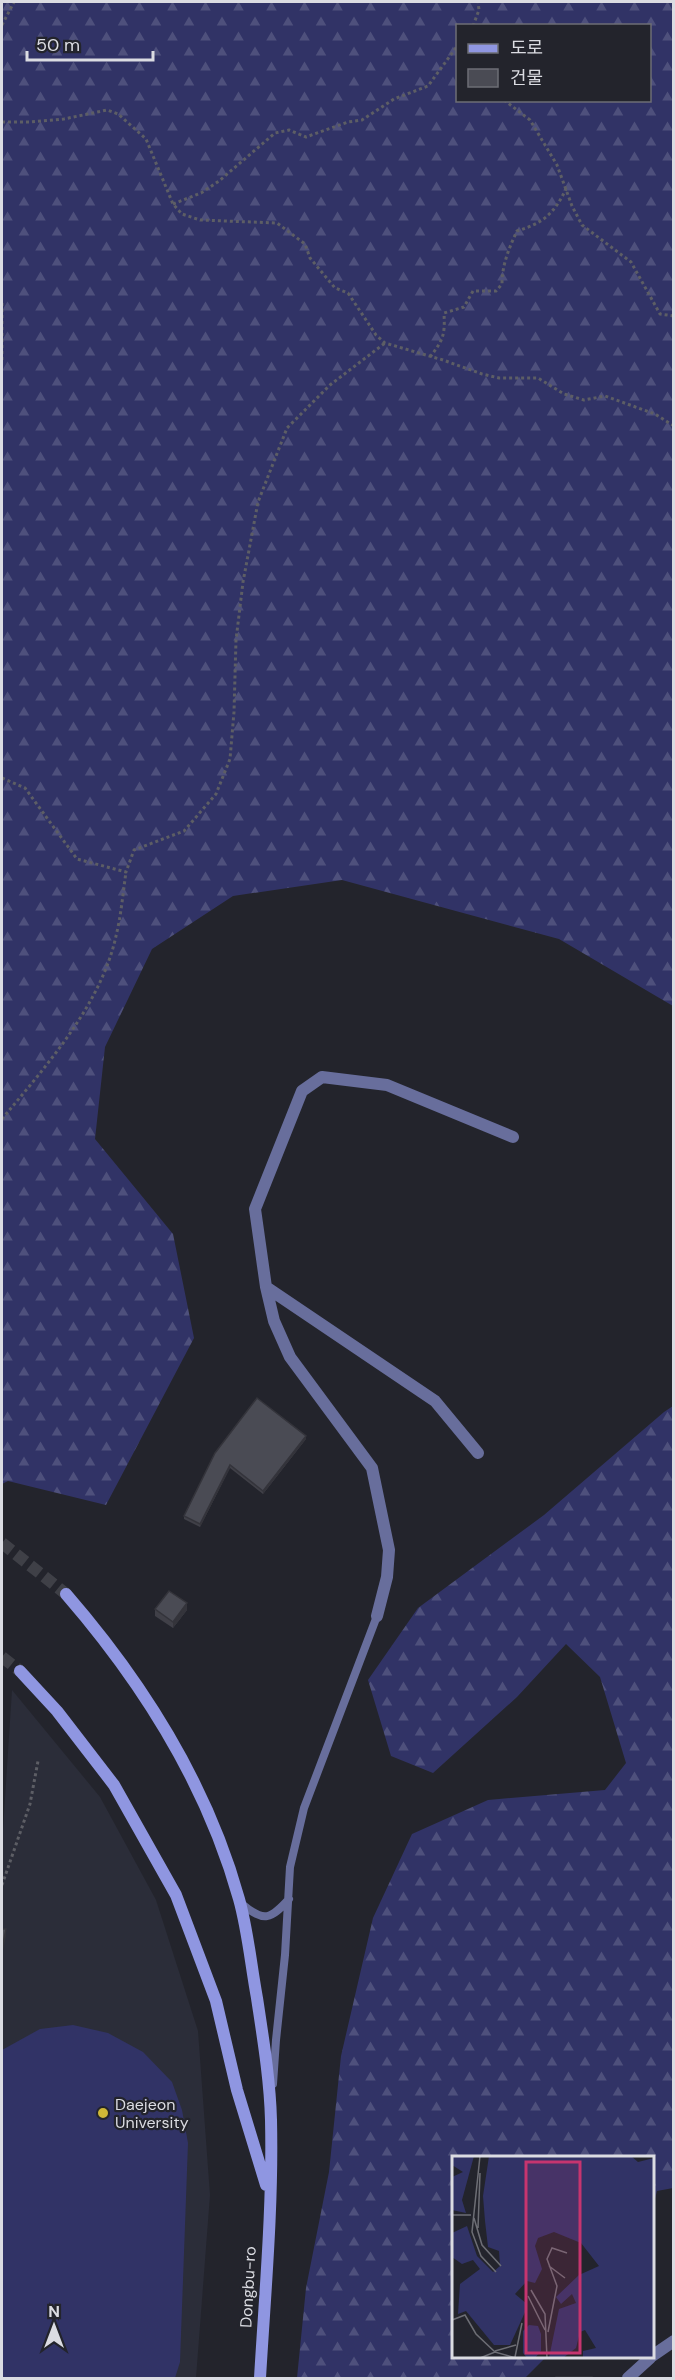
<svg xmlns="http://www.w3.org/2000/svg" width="675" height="2380" font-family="'DM Sans','Noto Sans KR',sans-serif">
<defs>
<pattern id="forest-firs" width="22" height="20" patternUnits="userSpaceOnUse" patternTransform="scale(1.5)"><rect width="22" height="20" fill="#313366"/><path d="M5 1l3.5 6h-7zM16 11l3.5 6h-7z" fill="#4e507c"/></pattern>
</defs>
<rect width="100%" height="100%" fill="#23242c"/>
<path fill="#2b2d39" d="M12,1690L100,1797L156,1900L198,2031L210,2195L196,2378H2V1845Z"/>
<path fill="url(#forest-firs)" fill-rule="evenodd" d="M2,2H673V1006L559,939L342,880L233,896L152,949L105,1047L95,1139L173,1234L194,1338L106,1505L8,1481L2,1484ZM458,26H650V100H458Z
M673,1406V2188L657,2191L653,2206L652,2158H453V2358H545L525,2378H297L306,2288L329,2172L341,2056L373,1918L412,1834L488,1800L605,1790L626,1763L600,1677L566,1644L517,1697L433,1773L391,1756L368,1680L418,1608L544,1515L664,1412Z"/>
<path fill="#313366" d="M73,2025L108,2033L143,2052L172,2082L182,2110L188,2143L180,2362L175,2378H2V2050L40,2029Z"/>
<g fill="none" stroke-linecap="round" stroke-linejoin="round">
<path stroke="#3f4047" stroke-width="12" stroke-dasharray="12 6" stroke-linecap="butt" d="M2,1543L66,1594
M2,1657L20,1671"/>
<path stroke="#5d5e65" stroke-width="3" stroke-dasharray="3 3" stroke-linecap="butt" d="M2,25L14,2
M473,26L479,10L478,2
M504,100L530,120L557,165L572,206L582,225L631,262L660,314L674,316
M2,122H30L64,119L107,110L118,114L146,139L173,204L182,214L200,220L277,223L305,244L310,258L335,288L348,293L376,335L385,343L443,360L482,374L499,378H538L564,394L584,400L605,396L655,414L674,426
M173,204L201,193L219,181L275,133L289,130L306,137L348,122L362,120L394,99L428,86L458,45
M2,303V360
M430,357C444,339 445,334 444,313L464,307L473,291H496L502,284C502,265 509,248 517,231C543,223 554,214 566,189
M2,778L25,788L77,859L126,872L134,850L184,831L216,794L230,759L234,712L236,640L243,582L258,502L287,428L330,385L385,343
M2,1119C46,1066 101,1005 116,936C121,916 123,893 126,872
M2,1885L30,1804L38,1761"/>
<path stroke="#686e9c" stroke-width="8" d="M242,1904C264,1923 271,1919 289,1899
M273,2084L276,2040L285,1955L290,1867L304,1808L377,1616"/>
<path stroke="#686e9c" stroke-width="12" d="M266,1287L435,1401L478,1453
M377,1616L387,1577L389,1550L372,1468L290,1357L274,1321L266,1287L255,1209L302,1091L322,1077L387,1085L513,1137
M652,2356L674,2341
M628,2378L650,2358"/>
<path stroke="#8f96e1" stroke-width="12" d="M66,1594C144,1684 207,1784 239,1899C248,1931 251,1966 257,1998C263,2038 270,2080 271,2120C273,2206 265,2293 260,2378
M20,1671L57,1711L114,1785L176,1895L216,2001L237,2090L266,2185"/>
</g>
<path fill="#404048" d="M306,1439L263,1494L230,1468L200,1527L184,1519V1516L215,1453Z
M155,1609L187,1610L173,1628L155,1616Z"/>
<path fill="#34343b" d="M306,1436V1439L263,1494V1491Z
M230,1465V1468L200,1527V1524Z
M187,1603V1610L173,1628V1622Z
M6,1929V1936L2,1955V1949Z"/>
<path fill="#4a4b54" stroke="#34343b" stroke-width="1.5" d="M257,1398L306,1436L263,1491L230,1465L200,1524L184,1516L215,1453Z
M169,1591L187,1603L173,1622L155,1609Z
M2,1929H6L2,1949Z
M556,2377H592V2379H556Z"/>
<circle fill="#cfb837" stroke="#23242c" stroke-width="2" cx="103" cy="2113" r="6"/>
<g text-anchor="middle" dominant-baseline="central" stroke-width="4.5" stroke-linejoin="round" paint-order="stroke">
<g font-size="16" fill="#dbdce2" stroke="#23242c" text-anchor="start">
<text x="115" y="2104">Daejeon<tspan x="115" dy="18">University</tspan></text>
</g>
<g font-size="16" fill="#dbdce2" stroke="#23242c">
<text transform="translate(248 2287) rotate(-87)">Dongbu-ro</text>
</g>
</g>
<g transform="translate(452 2156)">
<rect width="202" height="202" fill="#23242c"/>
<path d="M0,0H22L10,44L14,57L0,54V21L11,16L0,9ZM37,0H179L186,6L202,2V202H131V195L144,192L133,174L128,176L124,192L111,202H97L107,153L124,147L120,138L109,148L104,141L127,119L147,110L129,87L102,76L86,82L83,90L90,113L83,127L75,125L63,138L75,148L74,154L58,189H42L14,155L6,158L8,128L28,113L21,104L10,108L0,101V77L15,70L25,100L41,116L48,110L47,95L36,91L33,65L31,40Z" fill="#313366"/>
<path d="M77,169L86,170L89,178V195L83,202H75L71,197V175Z" fill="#313366"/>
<path fill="none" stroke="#6d6e75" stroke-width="1.5" d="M28,0L20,76L29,100L44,116M0,59H19M22,62L30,89L49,110M26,72L28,17M97,110L113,122M79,134L93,158L95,202M76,140L93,174M0,164L13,159L24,178L43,196M96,176L105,130L95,103L100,92L115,97M43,195L64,189M63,201L70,167M28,202L43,196L64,202"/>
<path fill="#c6356f" fill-opacity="0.15" stroke="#c6356f" stroke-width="3" d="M74,6H128V197H74Z"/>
<rect width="202" height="202" fill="none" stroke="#dbdce2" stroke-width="3"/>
</g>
<rect width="675" height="2380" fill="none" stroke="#dbdce2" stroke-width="6"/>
<rect x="456" y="24" width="195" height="78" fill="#23242c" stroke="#6d6e75" stroke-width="1.5"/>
<rect x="468" y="44" width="30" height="9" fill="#8f96e1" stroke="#6d6e75" stroke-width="1.5"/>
<text x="510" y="54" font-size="18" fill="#dbdce2">도로</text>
<rect x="468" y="69" width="30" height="18" fill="#4a4b54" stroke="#6d6e75" stroke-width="1.5"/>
<text x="510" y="84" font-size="18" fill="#dbdce2">건물</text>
<g transform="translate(54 2326)" stroke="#23242c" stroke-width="4.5" paint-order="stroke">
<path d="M0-4.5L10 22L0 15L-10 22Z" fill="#dbdce2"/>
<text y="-9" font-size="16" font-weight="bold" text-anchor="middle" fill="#dbdce2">N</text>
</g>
<path d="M27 51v9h126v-9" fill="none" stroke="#dbdce2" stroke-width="3"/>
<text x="36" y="51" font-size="18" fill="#dbdce2" stroke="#23242c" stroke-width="4.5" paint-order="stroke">50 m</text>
</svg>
